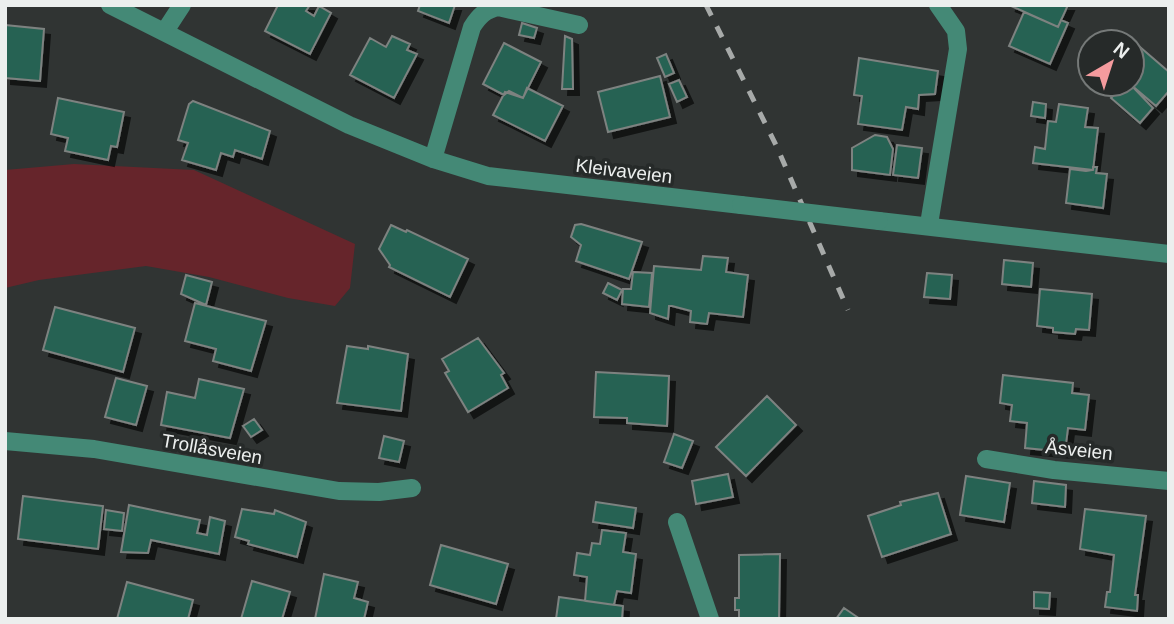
<svg xmlns="http://www.w3.org/2000/svg" width="1174" height="624" font-family="Arial,sans-serif">
<defs>
<filter id="shadow"><feDropShadow dx="6" dy="6" stdDeviation="0" flood-color="#0009"/></filter>
</defs>
<rect width="100%" height="100%" fill="#303433"/>
<path fill="#66252b" d="M74,164L194,170L355,244L350,288L335,306L288,298L209,277L146,266L39,280L5,288V170Z"/>
<path fill="#276252" stroke="#7d8280" stroke-width="2" filter="url(#shadow)" d="M278,5H310L306,11L314,16L319,6L331,13L310,54L265,31Z
M420,5H455L449,23L418,11Z
M1009,5H1068L1058,27Z
M1024,12L1058,27L1061,20L1068,23L1050,64L1009,46Z
M522,23L537,28L534,38L519,35Z
M5,25L44,29L40,81L5,78Z
M392,36L410,44L407,50L417,54L394,98L350,75L370,38L386,47Z
M565,36L572,39L573,89H562Z
M1133,41L1169,72V91L1156,106L1130,84Z
M504,43L541,62L523,98L509,91L504,95L483,84Z
M666,54L674,73L665,77L657,58Z
M859,58L938,71L935,94L919,95L918,109L906,107L902,130L858,124L862,96L854,95Z
M660,76L670,117L608,132L598,92Z
M679,80L687,97L677,102L669,84Z
M1124,84H1130L1153,108L1140,123L1111,98Z
M527,88L563,106L545,141L493,115L505,92L523,98Z
M58,98L124,112L117,147L111,146L108,160L65,151L68,138L51,134Z
M193,101L270,131L262,159L235,150L233,157L221,153L216,170L182,160L188,143L178,140L189,104Z
M1033,102L1046,104L1045,118L1031,116Z
M1059,104L1088,108L1085,127L1098,128L1093,170L1033,163L1035,147L1045,149L1048,121L1056,122Z
M875,135L887,137L893,149L890,175L852,170V148Z
M897,145L922,148L918,178L893,175Z
M1093,167H1097L1096,173L1107,174L1103,208L1066,203L1070,169L1086,171L1093,170Z
M581,224L642,242L629,279L576,261L581,245L571,237L575,225Z
M391,225L406,232L407,230L468,259L450,297L389,267L390,265L379,249Z
M703,256L728,258L726,272L748,275L743,317L709,313L707,324L690,322L691,311L672,306H669L668,319L650,313L654,266L701,270Z
M1004,260L1033,263L1031,287L1002,284Z
M633,272L652,273L649,307L622,304L623,289H631Z
M927,273L952,275L950,299L924,297Z
M186,275L212,282L206,305L181,294Z
M608,283L622,290L617,300L603,293Z
M1040,289L1092,294L1089,330L1076,329L1075,334L1053,332V328L1037,326Z
M195,303L266,321L251,371L213,361L216,349L185,341Z
M55,307L135,328L123,372L43,350Z
M478,338L504,373L501,375L508,388L468,412L445,373L449,371L442,359Z
M347,346L368,349V346L408,354L401,411L337,403Z
M596,372L669,376L667,426L627,423V418L594,417Z
M1003,375L1073,383L1072,393L1089,395L1085,430L1068,428L1065,452L1025,448L1027,423L1010,421L1012,405L1000,403Z
M116,378L147,386L136,425L105,417Z
M199,379L244,389L230,438L161,425L167,392L195,398Z
M767,396L796,425L746,476L716,447Z
M254,419L262,430L251,437L243,426Z
M674,434L693,441L682,468L664,462Z
M384,436L404,441L399,462L379,458Z
M728,474L733,497L696,504L692,481Z
M966,476L1010,483L1004,522L960,515Z
M1034,481L1066,485L1065,507L1032,503Z
M938,493L951,534L882,557L868,516L901,505L900,502Z
M23,496L103,506L98,549L18,539Z
M596,502L636,508L633,528L593,522Z
M129,505L200,520L197,533L207,535L210,517L225,521L219,554L151,540L148,553L121,552Z
M242,509L274,514L275,510L306,522L297,557L248,544L249,541L235,537Z
M1085,509L1146,516L1135,595H1138L1137,611L1105,607L1107,592H1110L1114,555L1080,549Z
M106,510L124,513L122,531L104,529Z
M602,530L626,533L623,552L636,554L631,593L617,591L614,605L585,601L587,577L574,575L577,553L590,555L592,543L600,544Z
M441,545L508,564L496,604L430,585Z
M780,554L779,619H739V610H735V598H739V555Z
M324,574L358,582L354,598L368,602L364,619H315Z
M252,581L290,592L282,619H241Z
M127,582L193,600L188,619H117Z
M1034,592L1050,593L1049,609L1034,608Z
M559,597L623,606L622,619H556Z
M844,608L860,619H836Z"/>
<g fill="none" stroke-linecap="round" stroke-linejoin="round">
<path stroke="#448976" stroke-width="18" d="M110,5L349,125L433,159L488,176L741,205
M165,31L182,5
M433,159L472,27C479,16 485,10 498,7L579,25
M879,221L1169,254
M929,224L958,49L956,31L938,5
M5,441L94,449L339,491L379,492L412,488
M986,459L1054,470L1169,481
M677,522L710,619"/>
<path stroke="#a7aaa9" stroke-width="5" stroke-dasharray="12 12" stroke-linecap="butt" d="M706,5L776,145L848,310"/>
<path stroke="#448976" stroke-width="18" d="M741,205L879,221"/>
</g>
<g text-anchor="middle" dominant-baseline="central" stroke-width="7" stroke-linejoin="round" paint-order="stroke">
<g font-size="19" fill="#ecefee" stroke="#262a29">
<text transform="translate(624 171) rotate(7)">Kleivaveien</text>
<text transform="translate(212 449) rotate(10)">Trollåsveien</text>
<text transform="translate(1079 450) rotate(6)">Åsveien</text>
</g>
</g>
<rect width="1174" height="624" fill="none" stroke="#ecefee" stroke-width="14"/>
<g transform="translate(1111 63) rotate(39)"><circle r="33" fill="#262a29" stroke="#757978" stroke-width="2"/>
<path d="M0-5L12 26L0 18L-12 26Z" fill="#f59b9e"/>
<text y="-10" font-size="19" font-weight="bold" text-anchor="middle" fill="#ecefee">N</text>
</g>
</svg>
